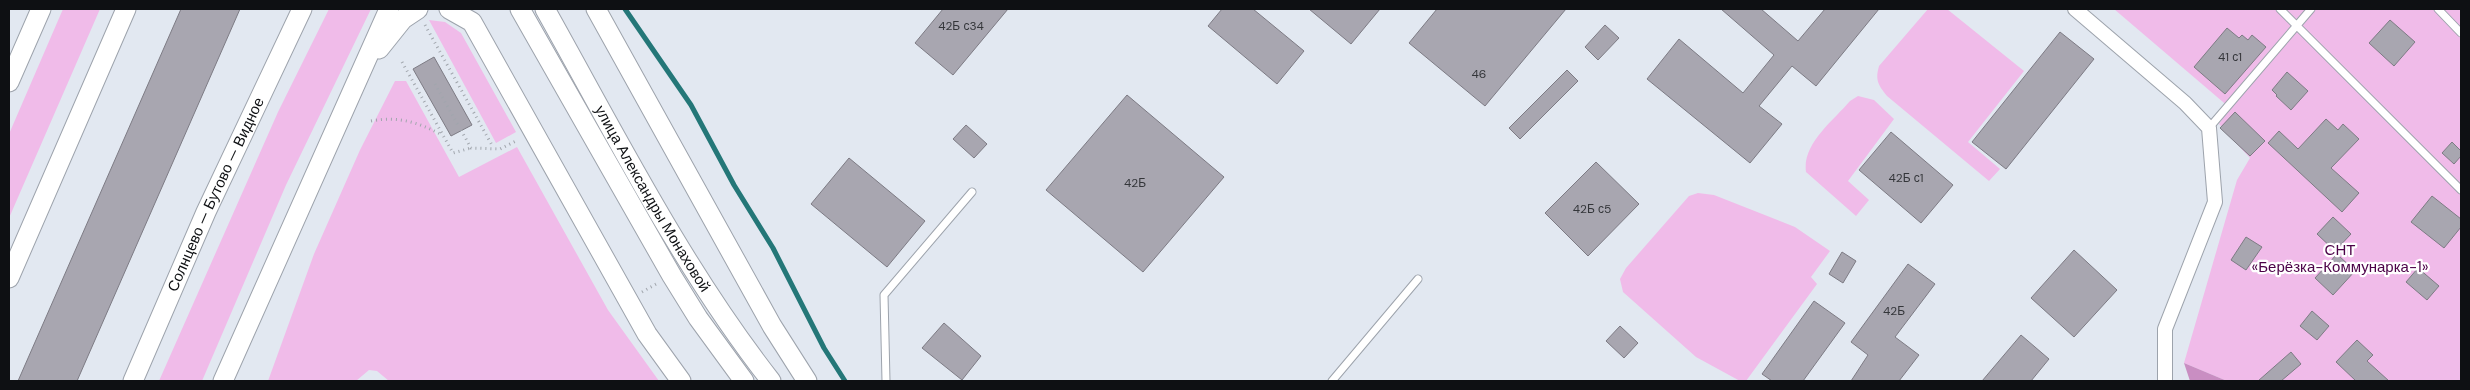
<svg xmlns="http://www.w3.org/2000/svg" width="2470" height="390" font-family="'DM Sans',sans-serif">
<rect width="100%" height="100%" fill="#e2e8f1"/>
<path fill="#f0bbe9" d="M63,9H100L9,218V134Z
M329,9H371L286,185L202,381H159L278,112Z
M1928,9H1947L2024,71L1968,142L2000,169L1989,181L1887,96C1878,85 1875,80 1879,66Z
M2114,9H2461V381H2227L2184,363L2237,180L2250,158L2219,124L2230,108Z
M429,20L445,22L461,33L516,132L496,143Z
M395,81H406L459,177L517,147L608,310L659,381H389L377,371L369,370L356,381H268L314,254L360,150Z
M1858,96L1874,100L1894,119L1848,181L1869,200L1856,216L1806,172C1802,144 1833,121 1850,101Z
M1698,193L1714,195L1795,227L1830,251L1811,277L1817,284L1746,381H1740L1696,357L1623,292L1620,279L1626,268L1689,196Z"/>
<path fill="#c98ec2" d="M2184,363L2227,381H2190Z"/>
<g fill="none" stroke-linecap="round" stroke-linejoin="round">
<path stroke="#247778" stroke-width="5" d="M625,9L691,105L734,185L773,248L824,348L845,381"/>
</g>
<path fill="#a8a6b0" stroke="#7d7b84" d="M181,9H240L77,381H18Z
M943,9H1008L953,75L915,43Z
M1222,9H1253L1304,51L1277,84L1208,26Z
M1309,9H1380L1351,44Z
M1437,9H1566L1485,106L1409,43Z
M1721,9H1761L1798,41L1825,9H1879L1816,86L1792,66L1759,106L1782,124L1750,163L1647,79L1679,39L1743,93L1774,55Z
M2390,20L2415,42L2394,66L2369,43Z
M1605,25L1619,38L1598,60L1585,47Z
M2227,28L2239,38L2242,35L2248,40L2252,35L2266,47L2225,94L2194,67Z
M2060,32L2094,59L2006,169L1972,142Z
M434,57L472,125L451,136L413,69Z
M1567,70L1578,81L1520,139L1509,128Z
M2287,72L2308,91L2291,110L2276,96L2277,95L2272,90Z
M1127,95L1224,177L1143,272L1046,190Z
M2235,112L2265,141L2250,156L2220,128Z
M2326,119L2338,130L2343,124L2359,139L2331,168L2359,193L2342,212L2268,143L2279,131L2298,149Z
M966,125L987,144L974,158L953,139Z
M1891,132L1953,185L1921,223L1859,170Z
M2452,142L2461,151V156L2454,164L2442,153Z
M849,158L925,221L887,267L811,204Z
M1596,162L1639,204L1588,256L1545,213Z
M2432,196L2461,219V227L2444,248L2411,222Z
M2333,217L2351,234L2335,251L2317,234Z
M2246,237L2262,247L2246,270L2231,260Z
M2074,250L2117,290L2074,337L2031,298Z
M1842,252L1856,261L1843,283L1829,274Z
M2337,254L2355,271L2333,295L2315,278Z
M1908,264L1935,284L1895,337L1919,355L1899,381H1851L1868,355L1851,342Z
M2418,268L2439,286L2427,300L2406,282Z
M1814,301L1845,323L1803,381H1772L1762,374Z
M2312,311L2329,326L2317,340L2300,326Z
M944,323L981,356L962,380L922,348Z
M1620,326L1638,343L1624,358L1606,341Z
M2021,335L2049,359L2031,381H1982Z
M2357,340L2373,355L2367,361L2389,381H2356L2336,362Z
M2291,352L2301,364L2281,381H2258Z"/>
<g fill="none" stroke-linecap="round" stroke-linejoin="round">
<defs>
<path id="lane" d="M2280,9L2461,190
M2438,9L2461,33
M2209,128L2311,9
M886,381L884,295L972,192
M1332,381L1418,279"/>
<path id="street" d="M2075,9L2185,103L2209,128L2215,202L2165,329V381"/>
<g id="secondary">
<path d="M449,9L472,22L647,334L681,381"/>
<path d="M520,9L672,276L698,318L744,381"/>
<path id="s1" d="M545,9C615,134 683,269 771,381"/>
<path d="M596,9L772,326L807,381"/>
<path d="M379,49L403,19L418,9"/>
<path d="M9,82L41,9"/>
<path d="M9,278L126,9"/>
<path id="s2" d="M133,381L206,212L302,9"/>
<path d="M223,381L389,9"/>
</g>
</defs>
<use href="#lane" stroke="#9da3ac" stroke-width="9"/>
<use href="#street" stroke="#9da3ac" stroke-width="16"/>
<use href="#secondary" stroke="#9da3ac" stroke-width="21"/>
<path stroke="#a1a6ad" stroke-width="3" stroke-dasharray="1 4" stroke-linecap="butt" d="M425,25L493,147
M402,62L453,153L471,148
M435,84L459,127
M371,121C398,116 418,122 442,135
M461,130L471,148L500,149L518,140
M642,292L658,283"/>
<use href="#lane" stroke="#fff" stroke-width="7"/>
<use href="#street" stroke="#fff" stroke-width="14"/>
<use href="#secondary" stroke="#fff" stroke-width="19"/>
</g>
<g text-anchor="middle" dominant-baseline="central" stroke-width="4.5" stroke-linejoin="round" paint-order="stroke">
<g font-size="12" fill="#34363a">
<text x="961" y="26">42Б с34</text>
<text x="2230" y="57">41 с1</text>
<text x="1479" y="74">46</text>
<text x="1906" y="178">42Б с1</text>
<text x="1135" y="183">42Б</text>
<text x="1592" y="209">42Б с5</text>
<text x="1894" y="311">42Б</text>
</g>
<g font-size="15" fill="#0e1013" stroke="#fff">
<text stroke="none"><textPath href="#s2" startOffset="204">Солнцево — Бутово — Видное</textPath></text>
<text stroke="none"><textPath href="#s1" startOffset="218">улица Александры Монаховой</textPath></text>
</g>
<g font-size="15" fill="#4c0248" stroke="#fff">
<text x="2340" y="250">СНТ<tspan x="2340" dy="17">«Берёзка-Коммунарка-1»</tspan></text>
</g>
</g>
<rect width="2470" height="390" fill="none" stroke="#0e1013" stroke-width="20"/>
</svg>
